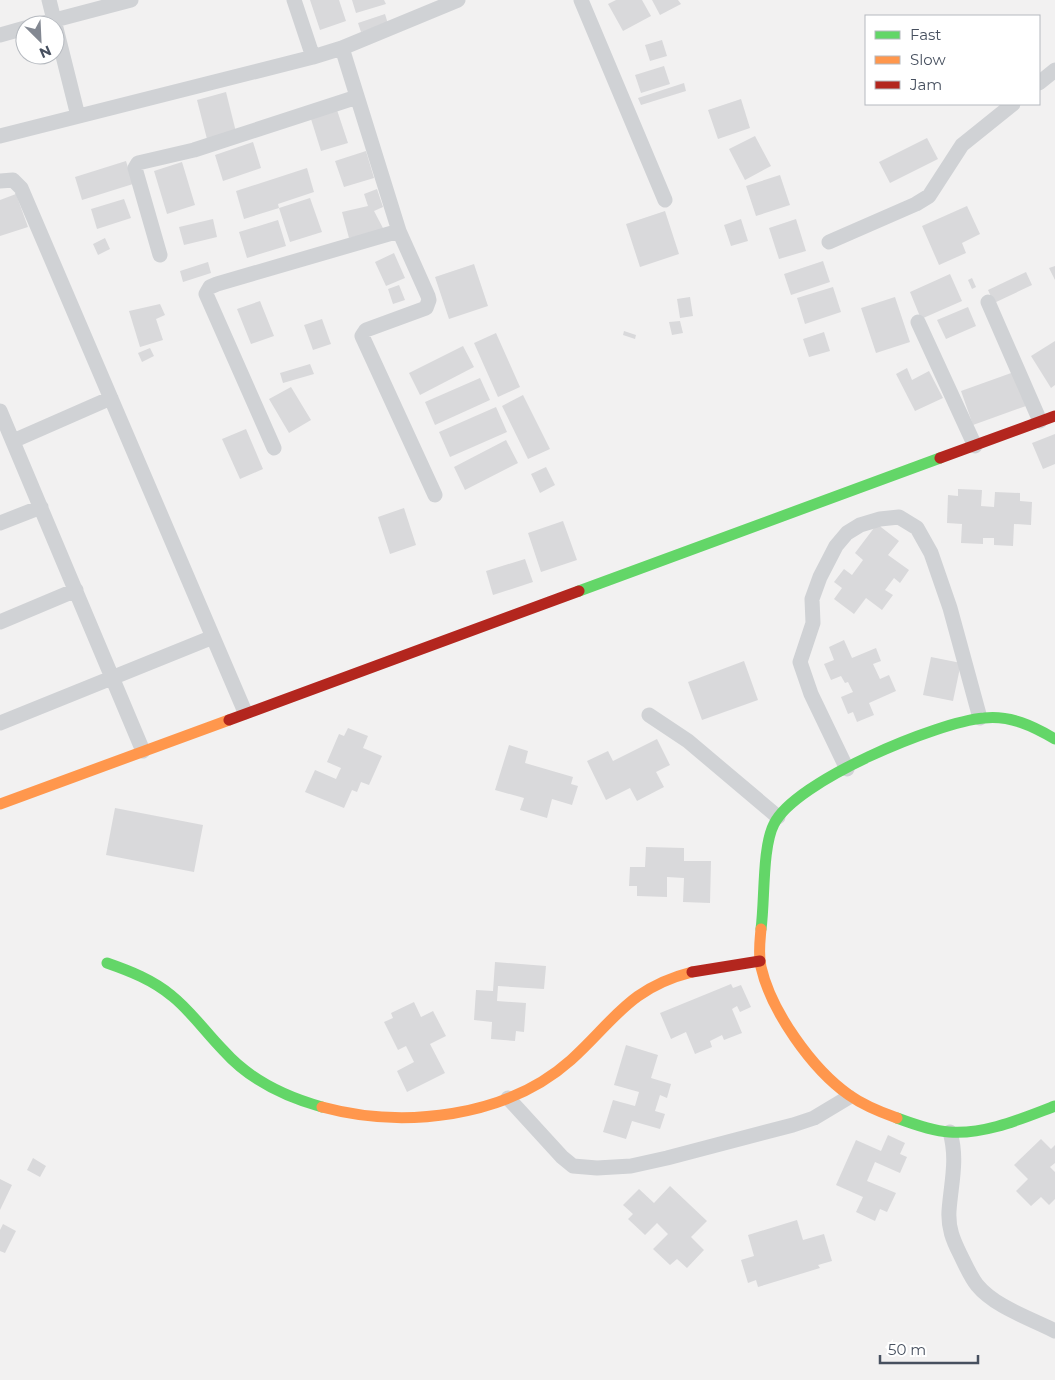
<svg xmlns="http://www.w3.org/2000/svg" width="1055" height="1380" font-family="Montserrat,sans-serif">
<rect width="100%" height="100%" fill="#f2f1f1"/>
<path fill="#d9d9db" d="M310,0H339L346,21L320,30Z
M352,0H384L386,4L356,13Z
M616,0H642L651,16L623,31L608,4Z
M652,0H678L681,4L660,15Z
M385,14L388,24L361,32L358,23Z
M662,40L667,56L650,61L645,45Z
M664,66L670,84L641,93L635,75Z
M684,83L686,91L641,105L638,98Z
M226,92L236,132L207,139L197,100Z
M741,99L750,128L718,139L708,110Z
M337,110L348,143L321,151L311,119Z
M755,136L771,166L745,180L729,149Z
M927,138L938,159L890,183L879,162Z
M253,142L261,168L223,181L215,155Z
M366,151L374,178L344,187L335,161Z
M126,161L133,184L82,200L75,177Z
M182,162L195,205L167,214L154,171Z
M307,168L314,192L278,204L279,208L310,198L322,232L290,242L279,208L244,219L236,191Z
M780,175L790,205L756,216L746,186Z
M377,189L383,207L374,211L384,230L349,238L342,212L368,206L364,194Z
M16,194L28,227L0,236V200Z
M124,199L131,218L97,229L91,209Z
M967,206L980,234L962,243L966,253L939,265L922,226Z
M665,211L679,254L640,267L626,224Z
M213,219L217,237L184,245L179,227Z
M741,219L748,241L731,246L724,225Z
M796,219L806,251L779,259L769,228Z
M278,220L286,246L247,258L239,232Z
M105,238L110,249L98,255L93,244Z
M394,253L405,278L386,286L375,262Z
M823,261L830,282L791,295L784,274Z
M208,262L211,273L183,282L180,271Z
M474,264L488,306L449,319L435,277Z
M1055,266V280L1049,268Z
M1026,272L1032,285L994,303L988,290Z
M950,274L962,301L921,319L910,292Z
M972,278L976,287L972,289L968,280Z
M399,285L405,300L393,304L388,289Z
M833,287L841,312L805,324L797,298Z
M690,297L693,316L680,318L677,299Z
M895,297L910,342L876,353L861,308Z
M260,301L274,336L251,344L237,309Z
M160,304L165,315L156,319L163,340L140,347L129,311Z
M968,307L976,326L946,339L937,320Z
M322,319L331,344L313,350L304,325Z
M680,321L683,333L672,335L669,322Z
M624,331L636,335L635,339L623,335Z
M824,332L830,351L809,357L803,339Z
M496,333L520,387L498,397L474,343Z
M1055,341V385L1051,388L1031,356Z
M463,346L474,367L420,395L409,373Z
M150,348L154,356L142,362L138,353Z
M310,364L314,374L283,383L280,373Z
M907,368L912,380L929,371L943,398L915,411L896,374Z
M1014,372L1026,406L973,425L961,391Z
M480,378L490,400L435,425L425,402Z
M291,387L311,420L289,433L269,399Z
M523,395L550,449L528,459L502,406Z
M496,407L507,432L450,457L439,432Z
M246,429L263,469L240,479L222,439Z
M1055,434V464L1043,469L1032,443Z
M506,440L518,463L465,490L454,467Z
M546,467L555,485L540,493L531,474Z
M958,489L982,490L981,506L994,507L995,492L1020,493V501L1032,502L1031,525L1014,524L1013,546L994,545V538H983V544L961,543L962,524L947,523L948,495L958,496Z
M404,508L416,545L390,554L378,517Z
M563,521L577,560L541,572L528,533Z
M877,524L899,541L888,555L909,570L900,583L894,578L885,590L893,595L882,610L866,598L854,614L834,599L842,588L834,582L844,569L852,575L863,560L855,553Z
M525,559L533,582L493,595L486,571Z
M844,640L852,658L876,648L881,661L873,664L880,679L889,675L896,691L869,703L874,715L857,722L853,712L848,714L841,697L853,692L848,682L845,683L841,676L831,680L824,664L834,660L829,647Z
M931,657L961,663L953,701L923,695Z
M744,661L758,700L702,720L688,682Z
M348,728L368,736L363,748L382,756L369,785L361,782L357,792L352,790L344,808L305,792L315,770L336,779L341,768L327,762L339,734L344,736Z
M657,739L670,765L656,772L664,787L637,801L630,788L606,800L587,761L608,751L613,761Z
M509,745L528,751L525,763L573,777L571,784L578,786L572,805L552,799L547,818L520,810L524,798L495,790Z
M115,808L203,825L194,872L106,855Z
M646,847L684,848V861H711L710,903L683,902L684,878L667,877V897L637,896V886H629L630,867H645Z
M495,962L546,966L544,989L498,986L497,1001L526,1003L524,1032L516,1031L515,1041L491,1039L492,1022L474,1020L476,990L493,991Z
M731,984L733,988L741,985L751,1007L740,1012L737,1006L732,1009L742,1033L724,1040L722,1035L710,1041L712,1047L695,1054L686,1032L671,1039L660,1013Z
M414,1002L421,1017L433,1011L446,1036L430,1044L445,1073L407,1092L397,1071L414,1062L406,1046L398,1050L384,1022L393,1018L391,1013Z
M626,1045L658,1055L651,1078L671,1084L667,1098L660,1095L655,1111L665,1114L660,1129L632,1121L626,1139L603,1132L613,1100L635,1106L639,1092L614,1085Z
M888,1135L905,1143L900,1154L907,1157L900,1173L875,1162L867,1181L896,1193L887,1212L880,1209L875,1221L856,1212L863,1197L836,1185L856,1140L881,1151Z
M1041,1139L1051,1149L1055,1145V1163L1050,1167L1055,1172V1199L1049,1205L1041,1197L1031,1206L1016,1191L1028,1179L1014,1165Z
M33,1158L46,1166L40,1177L27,1170Z
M0,1179L12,1185L0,1210Z
M670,1186L707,1221L691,1237L704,1250L687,1268L677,1259L670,1265L653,1249L668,1234L657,1223L645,1235L628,1219L633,1214L623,1205L639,1189L654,1203Z
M797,1220L803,1240L824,1234L832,1261L818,1265L820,1268L758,1287L756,1280L748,1283L741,1260L754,1256L748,1235Z
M3,1224L16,1231L5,1253L0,1251V1230Z"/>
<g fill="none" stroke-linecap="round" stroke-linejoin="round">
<path stroke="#d0d2d5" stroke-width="15" d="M49,0L78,116
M294,0L313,57L342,48L458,0
M581,0L665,200
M36,25L131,0
M0,35L25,28
M1039,83L1055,70
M0,136L313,57
M0,181L13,180L21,188L245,712
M399,231L428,296L429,300L426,308L366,330L362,336L435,495
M829,242L916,204L929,196L962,145L1013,104
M160,255L135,168L138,163L194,150L357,97
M988,302L1040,421
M918,322L975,446
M0,411L143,751
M13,441L111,398
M274,448L206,294L210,287L217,284L399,231L342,48
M0,523L41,507
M0,622L76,590
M649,715L688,741L778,817
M0,723L213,637
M847,769L811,694L800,662L813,623L812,599L820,577L836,546L847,533L860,525L880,519L899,517L917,528L931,553L950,608L980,718
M508,1098L562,1157L573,1166L597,1168L631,1166L667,1158L793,1125L814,1118L849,1097
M950,1132C958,1160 951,1183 949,1211C948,1228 953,1240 960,1254C965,1264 970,1276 977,1285C995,1307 1030,1318 1055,1331"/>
<path stroke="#63d668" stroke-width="11" d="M579,591L940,458
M761,929C765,900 762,847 774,824C795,781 937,722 984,718C1010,715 1033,726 1055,739
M107,963C130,971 153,980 172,996C191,1011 206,1033 224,1051C249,1079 286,1097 322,1107
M897,1118C913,1124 933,1131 949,1132C985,1135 1023,1118 1055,1106"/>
<path stroke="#ff974d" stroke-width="11" d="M0,804L229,720
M761,929C760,941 758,954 761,967C771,1011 812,1069 849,1095C863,1105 880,1112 897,1118
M322,1107C403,1129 506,1118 571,1060C614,1021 629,988 692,972"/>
<path stroke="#b3261e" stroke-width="11" d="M940,458L1055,416
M229,720L579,591
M692,972L760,961"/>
</g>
<rect x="865" y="15" width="175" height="90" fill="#ffffff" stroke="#b5b9bf"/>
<rect x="875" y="31" width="25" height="8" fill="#63d668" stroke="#b5b9bf"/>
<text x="910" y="40" font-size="15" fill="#47505f">Fast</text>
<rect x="875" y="56" width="25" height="8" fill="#ff974d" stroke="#b5b9bf"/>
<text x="910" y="65" font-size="15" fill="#47505f">Slow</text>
<rect x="875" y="81" width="25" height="8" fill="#b3261e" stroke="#b5b9bf"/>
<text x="910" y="90" font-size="15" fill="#47505f">Jam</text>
<g transform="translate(40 40) rotate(156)"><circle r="24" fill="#ffffff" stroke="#b5b9bf"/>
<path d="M0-4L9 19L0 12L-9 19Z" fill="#838892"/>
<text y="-8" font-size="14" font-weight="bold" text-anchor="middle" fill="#47505f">N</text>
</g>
<path d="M880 1355v8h98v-8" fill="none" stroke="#47505f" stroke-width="2.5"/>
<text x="888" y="1355" font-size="15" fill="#47505f" stroke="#ffffff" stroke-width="4" paint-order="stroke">50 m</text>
</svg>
